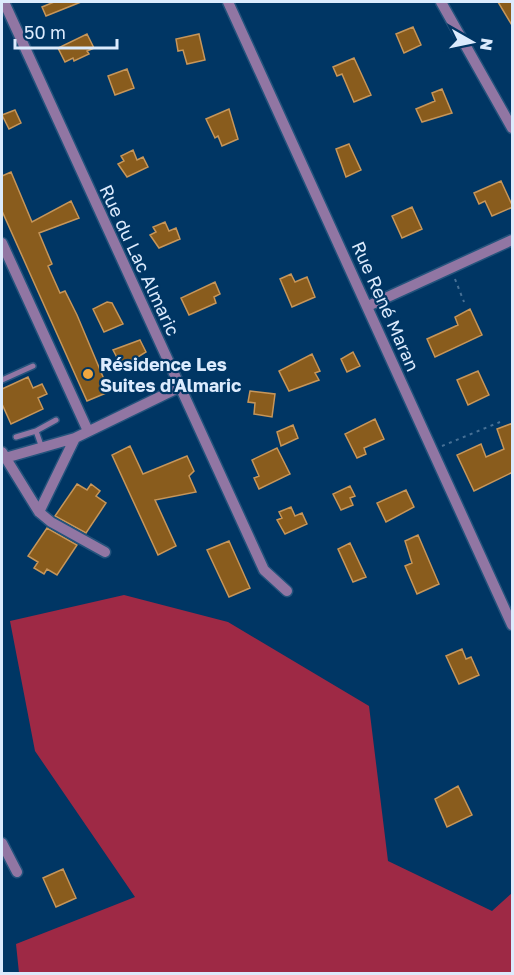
<svg xmlns="http://www.w3.org/2000/svg" width="514" height="975" font-family="'Golos Text',sans-serif">
<rect width="100%" height="100%" fill="#003664"/>
<path fill="#9e2945" d="M124,595L228,622L369,706L388,861L492,911L512,893V973H19L16,944L135,897L35,751L10,621Z"/>
<path fill="#895c1d" stroke="#c6965a" stroke-width="1.5" d="M54,2H81L46,16L42,7Z
M498,2H513V27Z
M413,27L421,45L404,53L396,34Z
M87,34L94,48L87,51L89,54L74,61L73,58L65,62L58,48Z
M199,34L205,60L187,64L183,50L178,51L176,39Z
M354,58L371,95L354,102L342,74L337,76L333,67Z
M127,69L134,88L115,95L108,76Z
M442,89L452,113L422,122L416,109L435,101L432,93Z
M229,109L238,139L222,146L218,136L215,138L206,119Z
M15,110L21,123L9,129L2,115Z
M349,144L361,170L346,177L336,149Z
M133,150L137,160L143,157L148,167L127,177L118,164L124,161L121,156Z
M11,172L32,222L71,201L79,218L39,233L52,264L48,266L51,273L60,293L65,291L77,315L106,384L103,386L106,393L87,401L2,211V176Z
M501,181L513,207L492,216L485,201L479,204L474,193Z
M412,207L422,229L402,238L392,216Z
M165,222L169,231L176,228L180,239L159,248L150,235L156,232L153,227Z
M291,274L295,282L307,277L315,297L292,307L280,279Z
M215,282L220,294L214,297L216,303L189,315L181,298Z
M107,302L112,303L123,324L104,332L93,309Z
M470,309L482,335L435,357L427,339L458,325L455,317Z
M140,340L146,352L122,367L113,350Z
M353,352L360,366L347,372L341,359Z
M312,354L320,371L315,373L319,380L289,391L279,371Z
M478,371L489,395L468,405L457,380Z
M28,377L33,388L42,384L47,394L38,398L43,409L11,424L2,404V389Z
M250,391L275,394L272,417L254,414L255,403L248,402Z
M375,419L384,439L364,448L366,454L357,458L345,434Z
M513,423V472L474,491L457,455L481,444L486,457L504,449L497,429Z
M293,425L298,438L281,446L277,432Z
M130,446L143,474L187,456L194,471L189,476L196,492L155,500L176,546L158,555L112,455Z
M277,448L290,474L259,489L254,478L259,476L252,460Z
M77,484L87,490L91,484L100,491L96,496L106,503L86,533L55,516Z
M350,486L355,496L350,498L353,505L341,510L333,494Z
M406,490L414,507L386,522L377,503Z
M291,507L295,516L302,513L307,524L285,534L277,520L282,518L279,512Z
M47,528L77,545L57,575L47,569L44,574L34,568L38,562L28,556Z
M418,535L439,584L417,594L405,566L412,563L405,541Z
M229,541L250,588L229,597L207,550Z
M350,543L366,577L353,582L338,549Z
M462,649L466,659L471,657L479,675L459,684L446,656Z
M458,786L472,815L447,827L435,799Z
M63,869L76,898L56,907L43,878Z"/>
<g fill="none" stroke-linecap="round" stroke-linejoin="round">
<defs>
<path id="lane" d="M2,380L33,366
M16,437L36,431
M42,448L36,431L56,420"/>
<path id="street" d="M4,2L264,570L287,591
M228,2L512,625
M441,2L512,128
M2,243L88,431
M368,306L512,240
M2,452L39,512L51,522L105,552
M5,458L75,438L180,387
M39,512L75,438
M2,843L17,872"/>
</defs>
<use href="#lane" stroke="#23537c" stroke-width="8"/>
<use href="#street" stroke="#23537c" stroke-width="13"/>
<path stroke="#467095" stroke-width="2" stroke-dasharray="3 4.5" stroke-linecap="butt" d="M455,279L464,302
M442,446L500,422"/>
<use href="#lane" stroke="#9176a3" stroke-width="5"/>
<use href="#street" stroke="#9176a3" stroke-width="10"/>
</g>
<circle fill="#f0a63f" stroke="#003664" stroke-width="2" cx="88" cy="374" r="6"/>
<g text-anchor="middle" dominant-baseline="central" stroke-width="4.5" stroke-linejoin="round" paint-order="stroke">
<g font-size="18" fill="#dcebfd" stroke="#003664">
<text transform="translate(140 260) rotate(65)">Rue du Lac Almaric</text>
<text transform="translate(386 306) rotate(66)">Rue René Maran</text>
</g>
<g font-size="18" font-weight="bold" fill="#dcebfd" stroke="#003664" text-anchor="start">
<text x="100" y="364">Résidence Les<tspan x="100" dy="21">Suites d'Almaric</tspan></text>
</g>
</g>
<rect width="514" height="975" fill="none" stroke="#dcebfd" stroke-width="6"/>
<g transform="translate(472 42) rotate(99)" stroke="#003664" stroke-width="4.5" paint-order="stroke">
<path d="M0-4.5L10 22L0 15L-10 22Z" fill="#dcebfd"/>
<text y="-9" font-size="16" font-weight="bold" text-anchor="middle" fill="#dcebfd">N</text>
</g>
<path d="M15 39v9h102v-9" fill="none" stroke="#dcebfd" stroke-width="3"/>
<text x="24" y="39" font-size="18" fill="#dcebfd" stroke="#003664" stroke-width="4.5" paint-order="stroke">50 m</text>
</svg>
